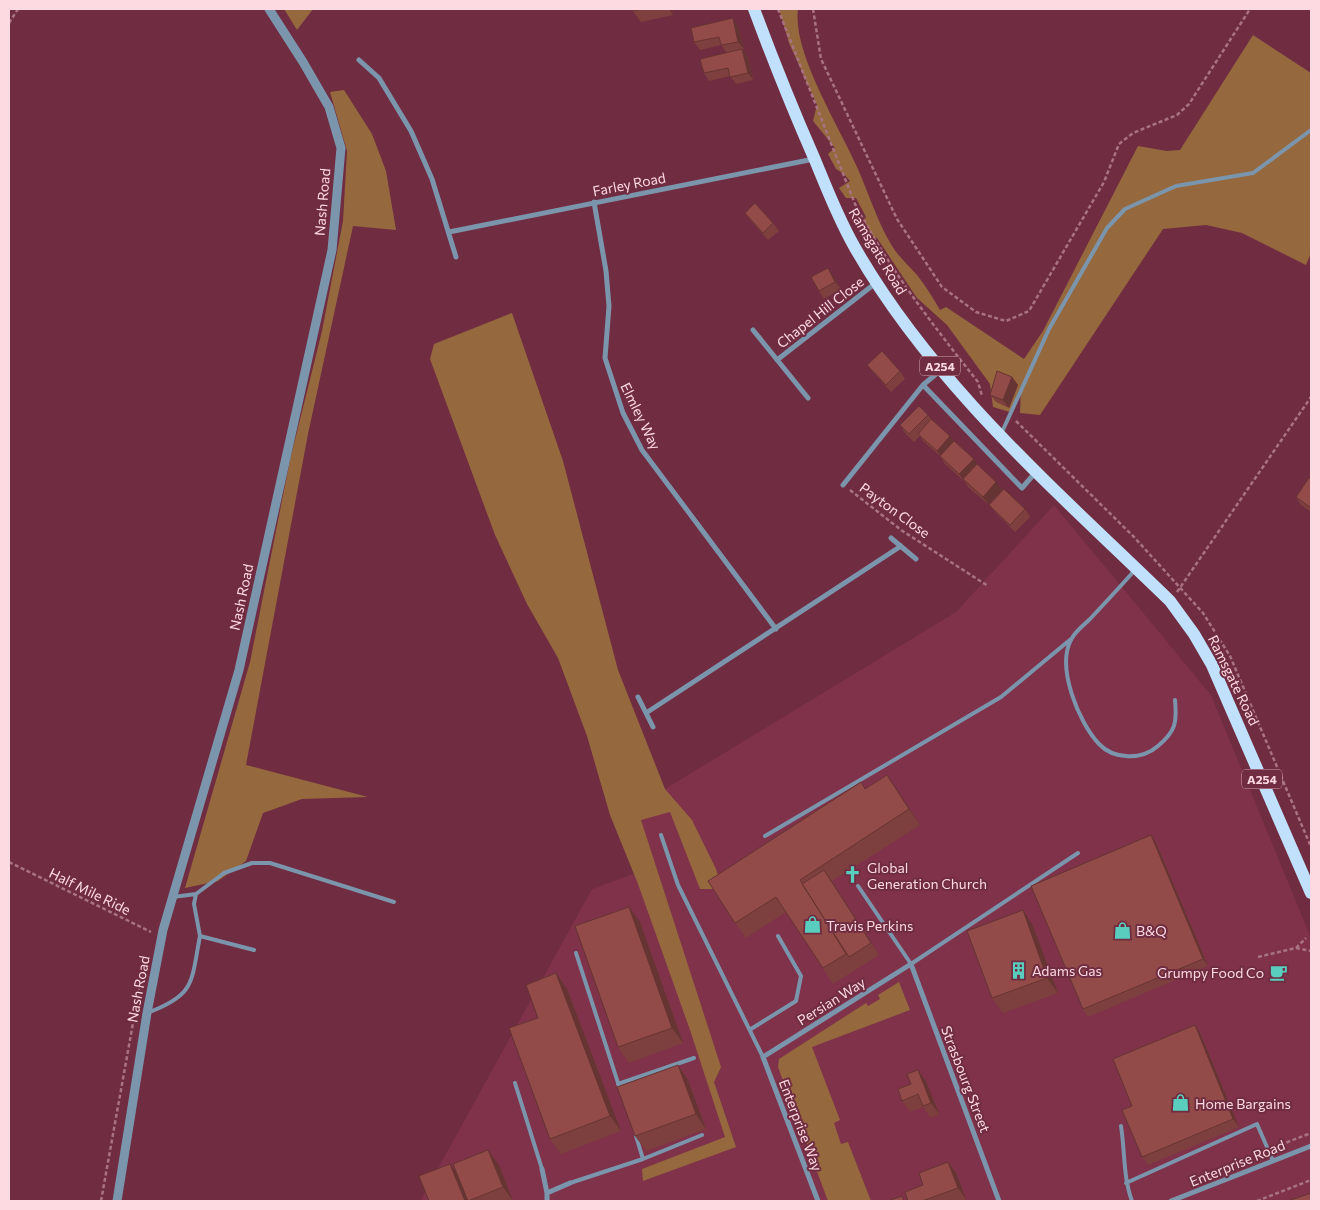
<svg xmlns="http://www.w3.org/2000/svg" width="1320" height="1210" font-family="Commissioner,sans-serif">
<rect width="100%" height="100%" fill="#702c41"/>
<path fill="#7f324a" d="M1054,505L1211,695L1311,938V1201H420L592,889L644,870L628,815L665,789L956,612Z"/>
<path fill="#95683e" d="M284,9H313L297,30Z
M779,9H798C792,52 839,126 857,167C869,194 877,221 892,246C899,257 909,266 917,275C926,286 933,298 940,310L946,307L1024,359L1043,331L1138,146L1167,151L1180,150L1253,35L1311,73V253L1306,265L1242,233L1206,225L1163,229L1040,415L1020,413L1021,386L1013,413L993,407L990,384L947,325L917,298L877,238L864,234L861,223L866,217L856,198H846L839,188L850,181L844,174L836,169L828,154L835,148L813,121L817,105L789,43Z
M344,90L372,134L386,171L396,230L353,226L308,434L246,765L368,797L302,799L263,813L246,861L218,881L185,888L250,662L290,460L322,331L343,221L347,151L330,92Z
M512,313L563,461L618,670L665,789L692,820L716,869L722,889H700L670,812L641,820L721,1067L714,1082L736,1147L643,1181L642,1169L725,1137L690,1030L638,884L610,815L587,736L558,658L527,604L495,535L430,359L434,344Z
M899,982L910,1010L812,1047L840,1120L834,1123L841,1144L848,1142L871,1201H828L778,1067L779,1059L866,1003L868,1006L880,999L878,995Z"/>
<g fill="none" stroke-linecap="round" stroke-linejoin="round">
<path stroke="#a97382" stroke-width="2.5" stroke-dasharray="4 2.5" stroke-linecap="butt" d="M778,9L855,204C889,269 933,325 978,382L982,396
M813,9L821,59L897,219L942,287L976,312L1006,321L1029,311L1104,182L1119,144L1133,133L1177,115L1189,104L1250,9
M9,23L18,9
M1016,421L1134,537L1203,613L1230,656L1311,847
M850,490L901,530L988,586
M1177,592L1311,397
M9,862L151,932
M1296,948L1311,951
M1258,957L1296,948L1306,938
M1282,1147L1285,1143L1311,1133
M101,1201L142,973
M1257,1201L1311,1180"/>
<path stroke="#7b95ac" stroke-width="4" d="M1002,432L1049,329L1107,228L1125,209L1176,186L1253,173L1311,130
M1134,571C1120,587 1105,603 1090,619C1084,625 1076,631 1072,638C1055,666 1079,723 1099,744C1114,760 1142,760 1158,746C1176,731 1177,722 1175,700
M661,835L678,885L763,1057
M765,836L1001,697L1071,639
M858,886L911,964L1078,853
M196,894L194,904L200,936L254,950
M173,897L196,894L224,873L252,863H270L394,902
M576,953L620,1089
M147,1013C196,995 191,982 200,936
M751,1029L796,1001L801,976L778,936
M515,1083L542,1169
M618,1084L694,1058
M1121,1126C1125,1151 1123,1177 1132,1201
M643,1159L702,1135
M570,1183L643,1159L636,1136
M1126,1183L1257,1124L1273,1161"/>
<path stroke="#7b95ac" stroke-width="5" d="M359,60L379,78L411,131L432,179L456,257
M594,202L606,271L609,306L605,358L623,413L642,450L776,629
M449,232L814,159
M753,330L808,398
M777,360L877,282
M923,385L1022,488L1035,473
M843,485L923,385L942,369
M891,538L916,559
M638,697L653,727
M646,713L901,546
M542,1169L547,1193L570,1183
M547,1193V1201
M818,1201L763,1057L911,964L999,1201
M1171,1201L1311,1146"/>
<path stroke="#7b95ac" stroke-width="9" d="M117,1201L147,1013L163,930L239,670L332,250L341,148L329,107L303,62L269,9"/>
<path stroke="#c0e0fb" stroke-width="12" d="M754,9C773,60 793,110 815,160C827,189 838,218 854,246C932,384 1058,492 1170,601L1194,634L1212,665L1311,893"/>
</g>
<path fill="#7e403e" d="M632,9H672L673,15L641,22L633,11Z
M738,26L744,49L742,50L748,57L753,80L736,84L730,76L709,81L704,73L727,53L721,45L700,50L694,42Z
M745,213L773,223L779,231L768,240L750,220Z
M828,268L833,276L841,289L824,299L819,291Z
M867,365L900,371L905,379L891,392L873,372Z
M1012,377L1018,385L1009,408L996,402L990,395Z
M928,415L931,419L950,436L954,442L974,459L977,464L1002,490L988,504L968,487L965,482L945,464L940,456L923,441L920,436L914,442L905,433L900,425Z
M1311,480V512L1301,505L1296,497Z
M989,505L1025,509L1030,517L1015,532L995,512Z
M866,789L898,791L920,825L832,881L879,955L833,984L786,912L746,938L735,923Z
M1151,835L1156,843L1208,966L1088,1017L1083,1009Z
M640,922L683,1043L629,1063L618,1047Z
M1033,926L1058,993L1003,1013L992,998Z
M567,989L621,1131L561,1154L550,1139L538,1018Z
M1200,1033L1239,1127L1148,1165L1142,1157L1132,1106Z
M918,1070L926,1081L939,1114L931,1118L923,1107L910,1112L902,1101Z
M688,1080L706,1129L646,1151L635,1136Z
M488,1150L499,1165L513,1201H429L457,1173Z
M948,1162L956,1173L966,1199L961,1201H908L923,1185Z"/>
<path fill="#663432" d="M669,9H672L673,15Z
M733,18L738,26L744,49L738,42Z
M742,49L748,57L753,80L748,73Z
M828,268L833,276L841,289L835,282Z
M1012,377L1018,385L1009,408L1003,400Z
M950,436L956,444L942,459L937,451Z
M974,459L979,467L963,479L965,482L959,474Z
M996,482L1002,490L988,504L983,497Z
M887,775L898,791L920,825L909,809Z
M1151,835L1156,843L1208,966L1203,959Z
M824,870L832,882L879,955L871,943Z
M629,907L640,922L683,1043L672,1028Z
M1023,910L1033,926L1058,993L1047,978Z
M556,973L567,989L621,1131L610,1116Z
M1195,1025L1200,1033L1239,1127L1233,1119Z
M678,1065L688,1080L706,1129L696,1114Z
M918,1070L926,1081L939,1114L931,1103Z
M488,1150L499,1165L513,1201L503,1187Z
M948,1162L956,1173L966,1199L958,1188Z
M450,1164L461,1179L468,1201H465Z"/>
<path fill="#924b48" stroke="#663432" d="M632,9H641L633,11Z
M733,18L738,42L721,45L719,37L694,42L691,28Z
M742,49L748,73L730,77L728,68L704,73L700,59Z
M755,203L773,223L763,233L745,213Z
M828,268L835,282L819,291L811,277Z
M882,351L900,371L886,385L867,365Z
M997,371L1012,377L1003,400L990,395Z
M919,406L928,415L909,434L900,425Z
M931,419L950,436L937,451L918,434Z
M954,441L974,459L959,474L940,456Z
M977,464L996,482L983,497L963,479Z
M1309,478L1311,480V508L1296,497Z
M1004,489L1025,509L1010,525L989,505Z
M887,775L909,809L800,880L846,954L823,968L776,897L735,923L708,881L861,782L865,789Z
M1151,835L1203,959L1083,1009L1031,886Z
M824,870L871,943L849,957L802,884Z
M629,907L672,1028L618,1047L575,926Z
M1023,910L1047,978L992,998L967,931Z
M556,973L610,1116L550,1139L509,1028L538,1018L526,985Z
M1195,1025L1233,1119L1142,1157L1122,1110L1132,1106L1113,1059Z
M678,1065L696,1114L635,1136L617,1087Z
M918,1070L931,1103L923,1106L918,1094L902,1101L898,1089L911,1084L907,1074Z
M488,1150L503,1187L468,1201L453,1164Z
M948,1162L958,1188L922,1201H908L905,1192L923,1185L919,1173Z
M450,1164L465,1201H429L419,1176Z
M1311,1193V1201H1288Z
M902,1196L904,1201H888Z"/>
<defs>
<symbol id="church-bare" viewBox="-9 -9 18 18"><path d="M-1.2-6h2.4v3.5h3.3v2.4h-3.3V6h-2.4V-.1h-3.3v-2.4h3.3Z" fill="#59cebf" stroke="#702c41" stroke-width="2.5" paint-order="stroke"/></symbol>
<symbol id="shop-bare" viewBox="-9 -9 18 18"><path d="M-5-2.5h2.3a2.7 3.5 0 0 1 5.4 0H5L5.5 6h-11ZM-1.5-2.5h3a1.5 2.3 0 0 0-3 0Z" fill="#59cebf" stroke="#702c41" stroke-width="2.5" paint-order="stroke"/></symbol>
<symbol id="building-bare" viewBox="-9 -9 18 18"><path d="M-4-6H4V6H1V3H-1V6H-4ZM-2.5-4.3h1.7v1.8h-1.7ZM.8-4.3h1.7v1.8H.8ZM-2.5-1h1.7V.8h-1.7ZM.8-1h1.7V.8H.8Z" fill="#59cebf" stroke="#702c41" stroke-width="2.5" paint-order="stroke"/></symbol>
<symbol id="cafe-bare" viewBox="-9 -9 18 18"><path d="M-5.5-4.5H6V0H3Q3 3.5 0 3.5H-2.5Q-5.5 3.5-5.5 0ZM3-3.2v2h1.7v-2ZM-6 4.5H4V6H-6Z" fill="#59cebf" stroke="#702c41" stroke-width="2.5" paint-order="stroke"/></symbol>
</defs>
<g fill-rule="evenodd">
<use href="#church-bare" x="840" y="862" width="25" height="25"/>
<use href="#shop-bare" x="800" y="912" width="25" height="25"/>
<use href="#shop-bare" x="1110" y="918" width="25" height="25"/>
<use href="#building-bare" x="1006" y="958" width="25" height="25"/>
<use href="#cafe-bare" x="1266" y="960" width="25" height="25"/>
<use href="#shop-bare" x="1168" y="1090" width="25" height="25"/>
</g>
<g text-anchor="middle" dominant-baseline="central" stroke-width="4" stroke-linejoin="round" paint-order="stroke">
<g fill="#702c41" stroke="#d3a6b1" stroke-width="1">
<rect x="920" y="356.5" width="40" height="19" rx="4"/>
<rect x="1242" y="769.5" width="40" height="19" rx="4"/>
</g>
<g font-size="12" font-weight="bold" fill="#fddae1">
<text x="940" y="366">A254</text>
<text x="1262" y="779">A254</text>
</g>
<g font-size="14" fill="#fddae1" stroke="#702c41">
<text transform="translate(629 184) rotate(-11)">Farley Road</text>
<text transform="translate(322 202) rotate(-85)">Nash Road</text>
<text transform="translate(878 251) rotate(59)">Ramsgate Road</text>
<text transform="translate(820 312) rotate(-38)">Chapel Hill Close</text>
<text transform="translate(641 416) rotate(64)">Elmley Way</text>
<text transform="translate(895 510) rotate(36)">Payton Close</text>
<text transform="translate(241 597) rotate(-78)">Nash Road</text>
<text transform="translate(1234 680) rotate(64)">Ramsgate Road</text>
<text transform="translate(90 891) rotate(26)">Half Mile Ride</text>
<text transform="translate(138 989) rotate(-79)">Nash Road</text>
<text transform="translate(831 1001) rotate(-32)">Persian Way</text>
<text transform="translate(966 1079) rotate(69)">Strasbourg Street</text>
<text transform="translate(801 1125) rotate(69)">Enterprise Way</text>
<text transform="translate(1237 1163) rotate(-22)">Enterprise Road</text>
</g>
<g font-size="14" fill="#fddae1" stroke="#702c41" text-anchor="start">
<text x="867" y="867">Global<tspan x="867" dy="16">Generation Church</tspan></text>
<text x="826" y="925">Travis Perkins</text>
<text x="1136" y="930">B&amp;Q</text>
<text x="1032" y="970">Adams Gas</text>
<text x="1264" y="972" text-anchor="end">Grumpy Food Co</text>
<text x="1195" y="1103">Home Bargains</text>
</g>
</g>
<rect width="1320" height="1210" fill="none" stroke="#fddae1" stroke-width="20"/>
</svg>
